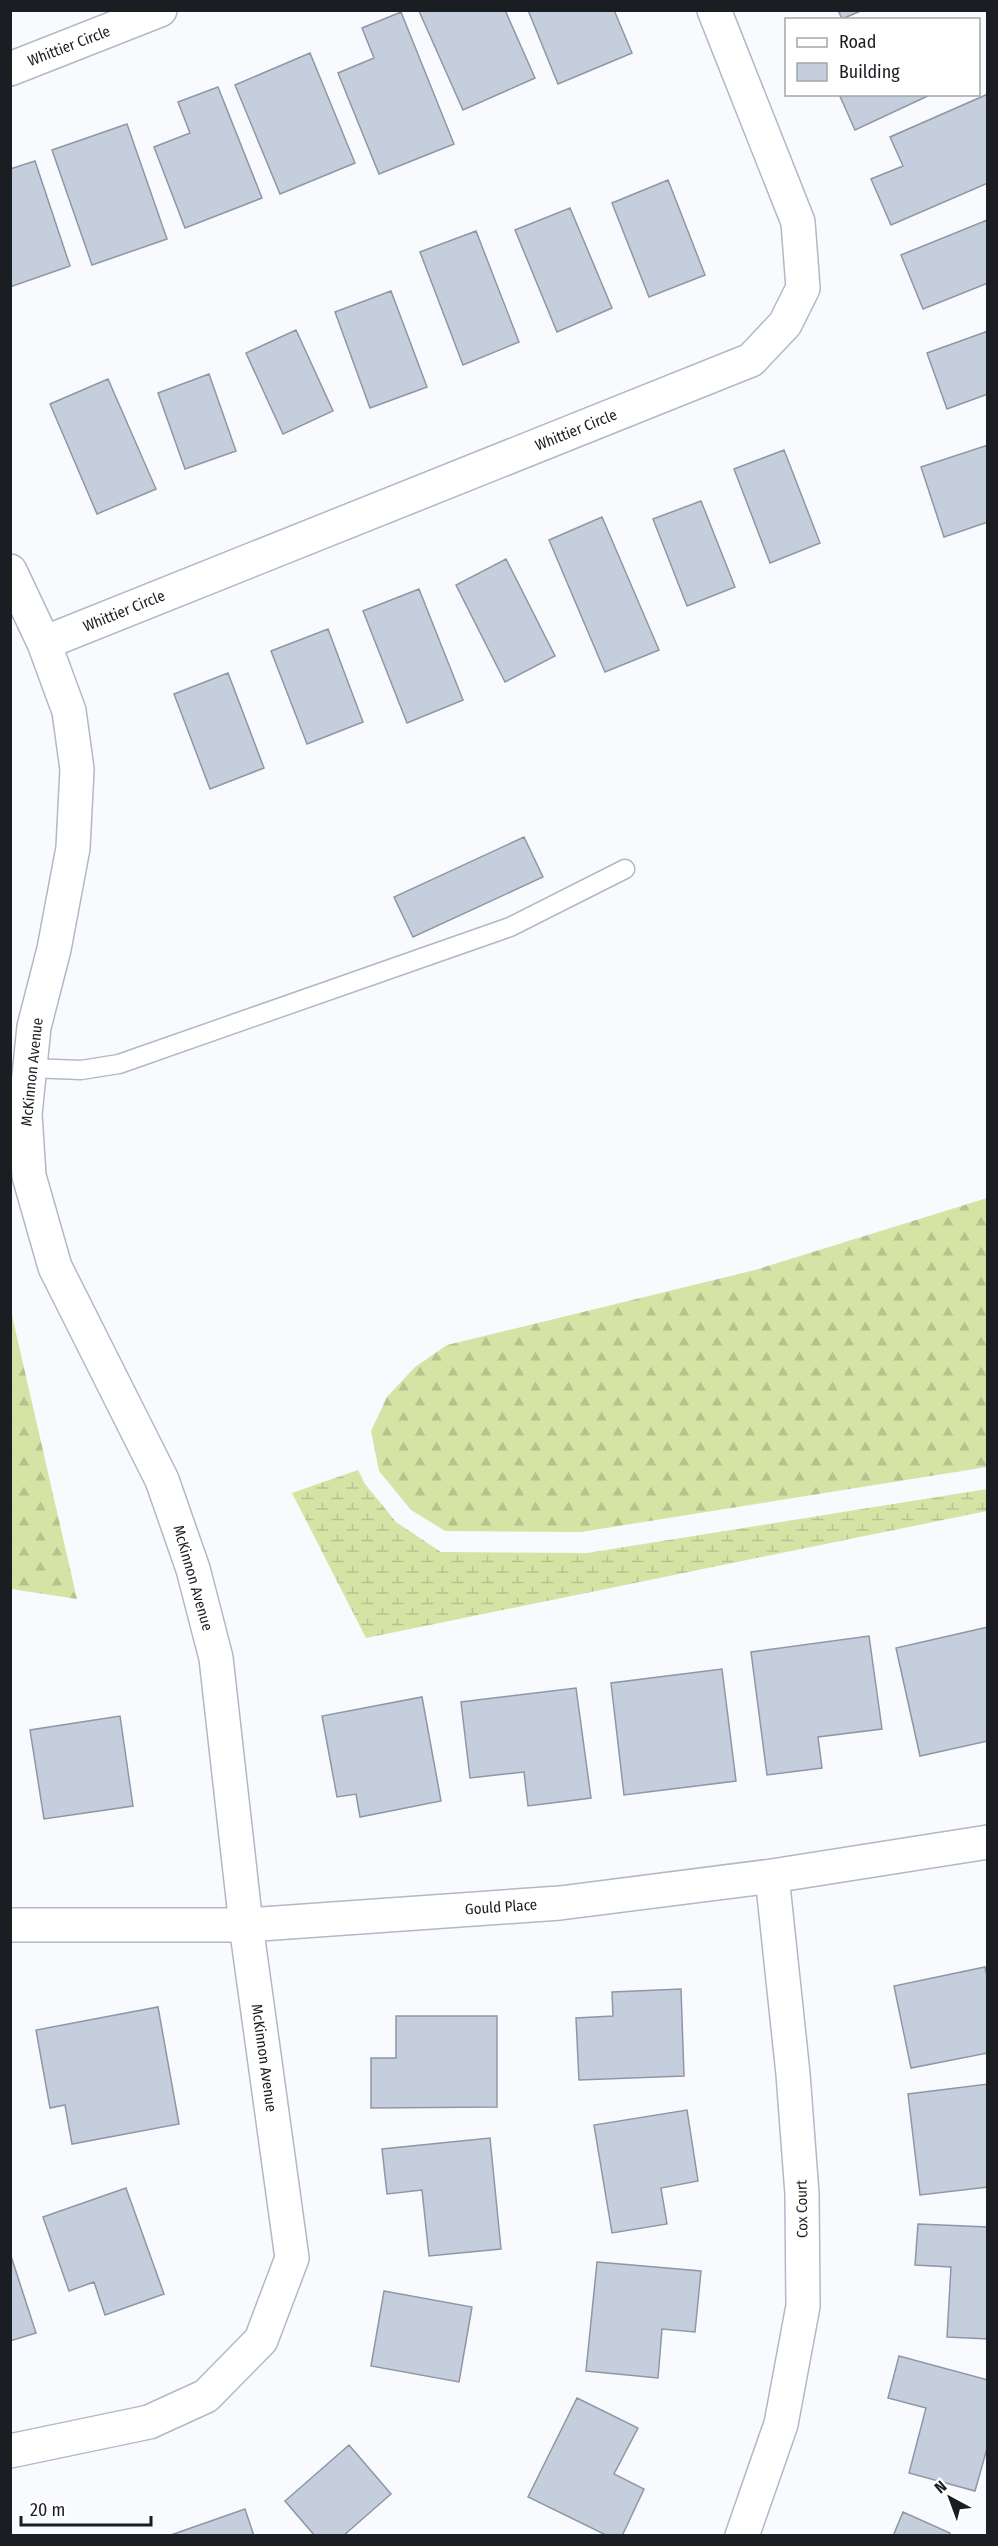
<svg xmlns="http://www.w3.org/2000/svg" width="998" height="2546" font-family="'Fira Sans Condensed',sans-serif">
<defs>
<pattern id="forest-firs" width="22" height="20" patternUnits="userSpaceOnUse" patternTransform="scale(1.5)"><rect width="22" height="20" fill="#d5e4a5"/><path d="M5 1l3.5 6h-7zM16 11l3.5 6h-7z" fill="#b6c38e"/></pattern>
<pattern id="wetland-marsh" width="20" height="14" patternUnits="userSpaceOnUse" patternTransform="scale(1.5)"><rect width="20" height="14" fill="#d5e4a5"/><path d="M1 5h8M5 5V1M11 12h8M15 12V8" fill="none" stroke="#b6c38e"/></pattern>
</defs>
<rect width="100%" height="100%" fill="#f8fafd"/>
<path fill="url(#forest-firs)" d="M987,1198V1467L581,1532L445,1531L411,1510L379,1471L371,1431L387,1397L415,1367L447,1345L755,1270Z
M11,1311L77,1599L11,1589Z"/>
<path fill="url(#wetland-marsh)" d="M358,1470L365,1484L396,1522L441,1552L587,1553L987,1489V1511L366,1638L292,1493Z"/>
<path fill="#c5cedd" stroke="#8f97a6" stroke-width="1.5" d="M505,10L535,78L463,110L419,11Z
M528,10H614L632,53L558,84Z
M838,10H863L842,19Z
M401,12L454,144L379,174L338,73L374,58L362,28Z
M310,53L355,163L280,194L235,85Z
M218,87L262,198L185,228L154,147L190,133L178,102Z
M839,94H932L855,130Z
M988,94V183L891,225L871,179L903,166L890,137Z
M127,124L167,239L92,265L52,150Z
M35,161L70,266L10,287V169Z
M668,180L705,275L649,297L612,203Z
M570,208L612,308L557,332L515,230Z
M987,220L988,283L923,309L901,255Z
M476,231L519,342L463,365L420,252Z
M391,291L427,387L370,408L335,312Z
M296,330L333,411L283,434L246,353Z
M988,331V394L947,409L927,353Z
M209,374L236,451L185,469L158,393Z
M108,379L156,489L97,514L50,404Z
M988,445V522L944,537L921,467Z
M784,450L820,543L770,563L734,469Z
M701,501L735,587L687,606L653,519Z
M602,517L659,650L605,672L549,540Z
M506,559L555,656L505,682L456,585Z
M419,589L463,700L407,723L363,611Z
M328,629L363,722L307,744L271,651Z
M228,673L264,768L210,789L174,694Z
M524,837L543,877L413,937L394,897Z
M988,1627V1741L920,1756L896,1648Z
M869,1636L882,1729L818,1737L822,1768L767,1775L751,1652Z
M722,1669L736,1781L624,1795L611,1683Z
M576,1688L591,1798L528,1806L524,1772L470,1778L461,1702Z
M422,1697L441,1801L360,1817L356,1794L337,1797L322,1716Z
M120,1716L133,1806L44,1819L30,1730Z
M985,1967L988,1981V2053L911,2068L894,1986Z
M681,1989L684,2076L579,2080L576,2018L613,2016L612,1992Z
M158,2007L179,2124L72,2144L65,2105L50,2108L36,2030Z
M396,2016H497V2107L371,2108V2058H396Z
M988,2084V2187L920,2195L908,2094Z
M687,2110L698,2181L661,2188L667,2224L612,2233L594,2125Z
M490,2138L501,2249L429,2256L422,2190L387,2194L382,2149Z
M126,2188L164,2294L105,2315L94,2282L69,2291L43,2217Z
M918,2224L988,2227V2339L947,2337L951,2267L915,2265Z
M10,2253L36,2333L10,2341Z
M597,2262L701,2271L695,2332L662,2329L658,2378L586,2371Z
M384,2291L472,2307L459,2382L371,2366Z
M899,2356L988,2380V2445L975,2491L909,2473L926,2408L888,2398Z
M577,2398L638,2428L614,2474L644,2489L622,2536H608L528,2497Z
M349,2445L391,2494L343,2536H315L285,2501Z
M245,2509L254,2536H168Z
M903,2512L950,2533L948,2536H893Z"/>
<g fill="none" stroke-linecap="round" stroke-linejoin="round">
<defs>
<path id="lane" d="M30,1068L81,1070L119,1064L510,927L625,869"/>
<path id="street" d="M10,69L160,10
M10,571L44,643L69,711L77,769L73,848L54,949L34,1027L25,1114L29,1176L55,1267L162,1480L193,1569L216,1658L246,1925L292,2258L261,2340L206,2396L149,2422L10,2451
M44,643L751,360L785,324L803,288L798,222L714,10
M10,1925H246L560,1903L772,1876L988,1842
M742,2536L781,2424L803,2306L802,2194L793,2074L772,1876"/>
</defs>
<use href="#lane" stroke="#b0b9c7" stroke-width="21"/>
<use href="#street" stroke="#b0b9c7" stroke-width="36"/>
<use href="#lane" stroke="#fff" stroke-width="18"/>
<use href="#street" stroke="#fff" stroke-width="33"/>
</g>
<g text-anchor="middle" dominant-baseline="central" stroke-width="5" stroke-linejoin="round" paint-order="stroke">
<g font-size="15" fill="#1a1d22" stroke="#fff">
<text transform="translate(69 46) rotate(-21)">Whittier Circle</text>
<text transform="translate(576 430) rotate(-22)">Whittier Circle</text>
<text transform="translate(124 611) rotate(-22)">Whittier Circle</text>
<text transform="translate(32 1072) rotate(-84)">McKinnon Avenue</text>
<text transform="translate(193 1578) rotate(74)">McKinnon Avenue</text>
<text transform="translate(501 1907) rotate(-4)">Gould Place</text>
<text transform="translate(264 2058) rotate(82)">McKinnon Avenue</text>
<text transform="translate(802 2209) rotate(-91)">Cox Court</text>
</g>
</g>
<rect width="998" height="2546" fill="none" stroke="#1a1d22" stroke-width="24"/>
<rect x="785" y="18" width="195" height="78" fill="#ffffff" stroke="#a3a5a7" stroke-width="1.5"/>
<rect x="797" y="38" width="30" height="9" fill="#ffffff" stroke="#a3a5a7" stroke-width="1.5"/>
<text x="839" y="48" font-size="18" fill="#1a1d22">Road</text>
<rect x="797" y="63" width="30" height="18" fill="#c5cedd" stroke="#a3a5a7" stroke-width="1.5"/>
<text x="839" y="78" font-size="18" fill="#1a1d22">Building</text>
<g transform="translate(950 2498) rotate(319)" stroke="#ffffff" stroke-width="4.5" paint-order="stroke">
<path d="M0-4.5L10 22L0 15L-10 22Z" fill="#1a1d22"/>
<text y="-9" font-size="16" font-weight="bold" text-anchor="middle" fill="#1a1d22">N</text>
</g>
<path d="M21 2516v9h130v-9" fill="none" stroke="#1a1d22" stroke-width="3"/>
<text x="30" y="2516" font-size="18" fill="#1a1d22" stroke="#ffffff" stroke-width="4.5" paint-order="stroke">20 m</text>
</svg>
